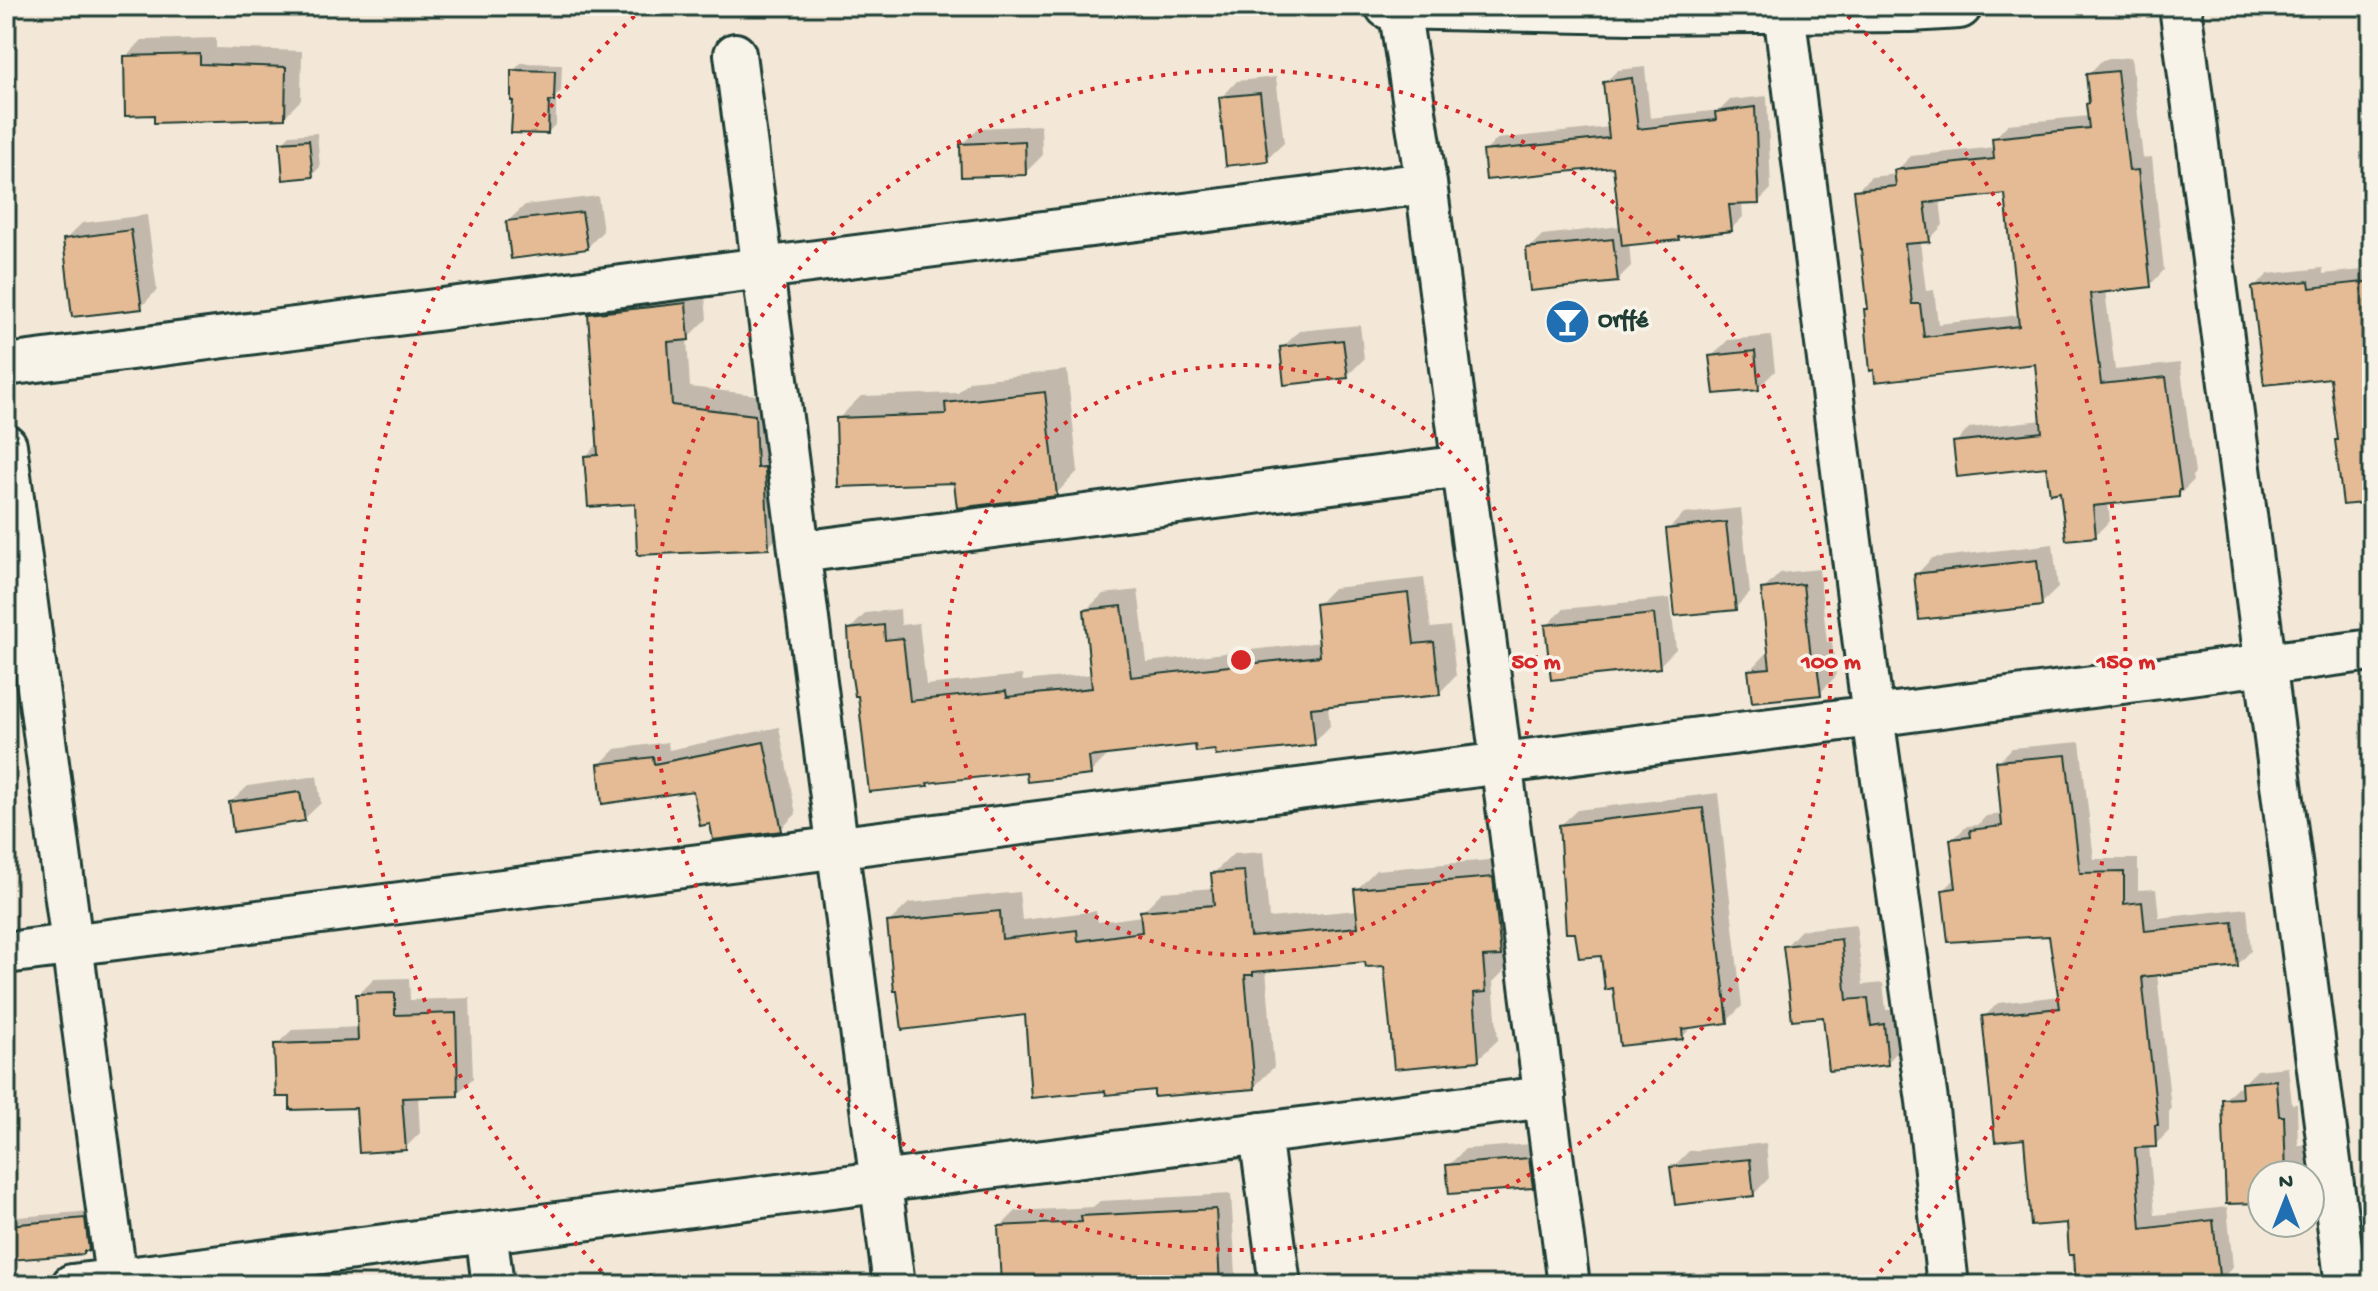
<svg xmlns="http://www.w3.org/2000/svg" width="2378" height="1291" font-family="'Gochi Hand',sans-serif">
<rect width="100%" height="100%" fill="#f3e8d7"/>
<filter id="ink" filterUnits="userSpaceOnUse"><feTurbulence type="fractalNoise" baseFrequency=".0125" numOctaves="2"/><feDisplacementMap in="SourceGraphic" scale="16" xChannelSelector="R" yChannelSelector="G"/><feConvolveMatrix kernelMatrix="1 2 1 2 8 2 1 2 1" color-interpolation-filters="sRGB"/></filter>
<g filter="url(#ink)">
<path fill="#0003" fill-rule="evenodd" d="M216,38V48L302,51L301,100L284,117L156,113L126,57L142,40Z
M2131,57L2143,158L2152,157L2164,270L2150,285L2105,290L2115,370L2180,363L2195,473L2192,476L2193,481L2179,495L2108,503L2110,521L2095,535L2062,490L2048,465L1955,443L1969,428L2043,420L2037,361L1877,380L1866,310L1870,306L1856,191L1871,177L1897,174V170L1911,156L1995,147L1994,139L2008,124L2089,116L2091,102L2088,75L2102,60ZM2007,192L2020,315L1938,324L1934,290L1926,291L1920,241L1929,240L1943,225L1940,200Z
M521,63L562,64L561,91L556,96V124L548,132L513,71Z
M1645,67L1650,118L1720,110L1730,100L1767,96L1771,189L1758,202H1742L1743,217L1731,229L1681,235L1678,238L1629,243L1631,266L1617,280L1528,249L1542,235L1621,226L1614,165L1485,152L1497,139L1610,127L1605,82L1618,70Z
M1276,77L1284,143L1267,159L1221,98L1237,81Z
M1041,125L1042,156L1025,173L962,144L979,128Z
M317,133L320,167L312,175L282,143L290,135Z
M598,196L603,231L587,248L508,221L525,205Z
M147,215L157,290L141,307L65,240L82,223Z
M2323,268V274L2372,269V500L2337,441L2340,438L2332,376L2254,288L2268,274Z
M704,285L707,319L687,339L690,387L773,397L787,528L768,547L637,502L586,456L599,443L590,314L609,296Z
M1360,325L1364,359L1347,376L1282,348L1299,331Z
M1771,336L1775,371L1758,388L1711,357L1728,340Z
M1067,370L1078,471L1056,494L838,419L861,396L958,393L970,381Z
M1741,508L1750,593L1735,608L1668,530L1683,514Z
M2053,544L2058,588L2041,604L1916,575L1932,558Z
M1819,569L1827,642H1832L1836,676L1820,693L1750,671L1766,654H1771L1763,590L1780,573Z
M1424,578L1431,628L1450,626L1456,676L1439,693L1328,705L1330,726L1314,743L1217,748L1197,743L1106,753L1107,756L1090,773L1028,770L930,781L927,784L850,629L866,613L900,609L901,625L919,623L926,685L1022,675L1023,681L1093,674L1086,610L1103,594L1138,590L1147,662L1321,642L1317,605L1333,588Z
M1670,598L1676,649L1659,666L1547,626L1563,609Z
M779,727L796,814L781,829L712,822L694,789L600,764L615,749L668,742L669,750Z
M2080,742L2094,859H2138V890L2156,889L2159,918L2247,908L2251,951L2237,965L2157,973L2171,1109L2169,1112V1131L2155,1145H2149L2155,1215L2227,1207L2233,1267L2219,1281L2189,1285H2074L2068,1221L2026,1137L1984,1017L1998,1003L2060,996L2051,934L1944,890L1956,878L1952,840L1967,826L1978,825L1986,816L2003,814L1998,762L2012,748Z
M317,776L321,803L304,819L231,802L248,786Z
M1718,793L1742,1006L1727,1021L1694,1025L1682,1037L1615,986L1603,953L1577,931L1561,825L1577,810Z
M1263,852L1269,918L1358,910L1356,890L1376,870L1512,858L1520,934L1503,950L1505,970L1493,982L1498,1040L1478,1059L1386,964L1367,960L1266,969L1274,1067L1254,1087L1156,1088L1027,1013L889,922L909,903L1019,892L1022,920L1096,911L1098,922L1142,916V912L1162,892L1214,888L1213,874L1233,854Z
M1856,924L1863,985L1883,983L1886,1010L1899,1009L1903,1046L1887,1063L1785,947L1801,930Z
M409,978L410,1000L470,998L473,1078L457,1094L418,1095L420,1133L405,1148L358,1106L292,1094L276,1045L292,1030L359,1027L358,995L374,979Z
M2288,1067L2292,1104H2297L2298,1145H2306L2307,1175H2262V1201L2224,1100L2237,1087L2243,1086V1084L2257,1070Z
M1545,1143L1549,1169L1532,1186L1448,1166L1465,1149Z
M1766,1143L1769,1178L1753,1195L1672,1168L1689,1151Z
M1231,1194L1236,1275L1226,1285H1003L1000,1227L1016,1211L1093,1207L1100,1201Z
M92,1211L96,1241L88,1249L10,1225L18,1217Z
M1773,1272L1774,1285H1679L1683,1281Z"/>
<path fill="#e4bb94" stroke="#1f3d34" stroke-width="2" fill-rule="evenodd" d="M200,54V64L286,67L285,119L154,123V115L125,116L124,56Z
M511,70L555,71L554,101H549L548,134L511,133L513,101H511Z
M2117,71L2129,171L2138,170L2151,287L2090,294L2101,384L2166,377L2181,490H2179V497L2093,506L2096,537L2066,540L2060,492L2050,494L2046,467L1957,477L1953,442L2042,432L2035,364L1875,382L1874,370L1870,371L1864,309H1868L1854,190L1896,186L1894,170L1994,159L1992,138L2089,128L2086,104L2089,103L2086,74ZM2005,194L2019,326L1924,337L1920,304H1912L1905,244L1930,242L1925,203Z
M1632,78L1638,129L1716,120L1715,112L1755,107L1759,204L1729,205L1732,231L1678,237L1679,240L1622,246L1613,167L1486,180L1483,151L1609,138L1603,82Z
M1260,93L1268,161L1226,166L1219,97Z
M309,140L313,177L283,180L280,142Z
M1025,141L1026,175L961,177L960,144Z
M582,212L588,249L511,259L506,221Z
M131,230L142,309L72,317L63,239Z
M1613,239L1618,282L1530,291L1526,248Z
M2309,281L2310,288L2372,281V332L2363,333L2372,409V502L2343,505L2335,440H2338L2330,378L2264,385L2252,287Z
M686,303L689,340L668,342L672,405L755,415L757,468L765,467L769,549L637,555L635,504L588,507L584,456L598,455L588,314Z
M1343,340L1348,378L1284,385L1280,347Z
M1755,351L1759,390L1714,394L1709,356Z
M1045,392L1057,496L957,508L954,483L838,487L836,418L946,414L945,403Z
M1726,522L1736,610L1675,616L1666,529Z
M2037,560L2042,606L1919,620L1914,574Z
M1803,584L1811,658L1816,657L1821,695L1752,702L1748,670L1770,668L1761,589Z
M1408,593L1414,644L1434,642L1440,695L1311,708L1315,745L1216,756L1215,750L1196,752L1195,745L1089,757L1091,775L1027,782L1026,772L927,783L928,786L869,792L858,696H855L850,665L848,629L884,625L885,640L903,638L910,701L1006,691L1007,697L1092,688L1084,610L1122,606L1131,677L1320,656L1315,604Z
M1654,614L1660,668L1551,680L1545,625Z
M764,742L782,831L713,840L710,824L700,826L693,791L602,804L598,764L653,757L654,764Z
M2066,755L2080,873L2124,872V904L2142,902L2145,931L2233,922L2238,967L2142,977L2158,1125H2155L2156,1147L2135,1148L2141,1229L2213,1220L2220,1285H2076L2074,1255H2069L2067,1223L2031,1226L2024,1139L1995,1142L1982,1016L2060,1008L2049,936L1948,942L1942,890L1956,888L1950,839L1971,837L1970,830L2002,826L1996,761Z
M300,792L305,821L233,832L229,802Z
M1703,808L1728,1023L1682,1029L1683,1039L1620,1046L1613,988L1605,990L1601,956L1579,958L1575,933H1566L1559,825Z
M1244,871L1250,937L1358,927L1354,889L1493,877L1501,956L1483,957L1486,992L1474,993L1479,1061L1394,1069L1384,966L1366,967L1365,962L1253,972V975H1245L1255,1089L1154,1097V1090L1106,1095L1105,1091L1031,1098L1025,1015L902,1030L897,991H894L887,922L1000,911L1002,939L1077,930L1078,941L1142,932L1140,911L1214,905L1211,873Z
M1841,939L1847,1000L1868,998L1871,1026L1884,1024L1888,1065L1829,1071L1823,1017L1792,1020L1783,946Z
M395,993V1015L456,1013L458,1096L402,1098L406,1150L359,1153L356,1108L290,1110V1097H276L274,1044L358,1041L356,994Z
M2276,1080L2279,1116H2284L2286,1175H2262V1203L2226,1204L2222,1099L2242,1098L2241,1083Z
M1529,1158L1533,1188L1449,1194L1446,1165Z
M1750,1159L1754,1196L1675,1205L1670,1167Z
M1216,1209L1220,1285H1001L998,1226L1082,1222L1081,1216Z
M85,1218L89,1251H84V1254L10,1260L8,1225Z"/>
<g fill="none" stroke-linecap="round" stroke-linejoin="round">
<defs>
<path id="minor" d="M2180,6L2346,1285
M1399,7L1426,183L1569,1285
M1784,11L1873,716L1927,1101L1948,1285
M735,54L894,1285
M6,365L1426,183
M6,445L117,1285
M800,552L1463,466
M6,953L1873,716L2372,650
M1260,1133L1280,1285
M486,1232L493,1285
M72,1285L1545,1097"/>
<path id="secondary" d="M1388,6L1631,11L1910,9L1959,6"/>
</defs>
<use href="#minor" stroke="#1f3d34" stroke-width="46"/>
<use href="#secondary" stroke="#1f3d34" stroke-width="50"/>
<use href="#minor" stroke="#f7f3e8" stroke-width="40"/>
<use href="#secondary" stroke="#f7f3e8" stroke-width="44"/>
</g>
</g>
<g fill="none" stroke="#d62828" stroke-width="4" stroke-dasharray="4 8">
<circle cx="1241" cy="660" r="295"/>
<circle cx="1241" cy="660" r="590"/>
<path d="M610 1280A885 885 0 0 1 643 8M1839 8A885 885 0 0 1 1872 1280"/>
</g>
<defs>
<symbol id="bar-disc" viewBox="-11 -11 22 22"><circle r="9.5" fill="#1f6fb2" stroke="#f7f3e8"/><path d="M-6-5H6L.8 .8V4.5H3.5V6h-7V4.5H-.8V.8Z" fill="#fff"/></symbol>
</defs>
<g fill-rule="evenodd">
<use href="#bar-disc" x="1542" y="296" width="51" height="51"/>
</g>
<g text-anchor="middle" dominant-baseline="central" stroke-width="7" stroke-linejoin="round" paint-order="stroke">
<g font-size="24" font-weight="bold" fill="#1f3d34" stroke="#f7f3e8" text-anchor="start">
<text x="1598" y="321">Orffé</text>
</g>
</g>
<circle cx="1241" cy="660" r="12" fill="#d62828" stroke="#f7f3e8" stroke-width="4"/>
<g font-size="24" text-anchor="middle" font-weight="bold" fill="#d62828" stroke="#f7f3e8" stroke-width="7" stroke-linejoin="round" paint-order="stroke">
<text x="1536" y="668">50 m</text>
<text x="1831" y="668">100 m</text>
<text x="2126" y="668">150 m</text>
</g>
<rect width="2378" height="1291" fill="none" stroke="#f7f3e8" stroke-width="32"/>
<rect x="16" y="16" width="2346" height="1259" fill="none" stroke="#1f3d34" stroke-width="3" filter="url(#ink)"/>
<g transform="translate(2286 1199)"><circle r="38" fill="#f7f3e8" stroke="#a1aaa0" stroke-width="2"/>
<path d="M0-6L14 30L0 20L-14 30Z" fill="#1f6fb2"/>
<text y="-12" font-size="22" font-weight="bold" text-anchor="middle" fill="#1f3d34">N</text>
</g>
</svg>
